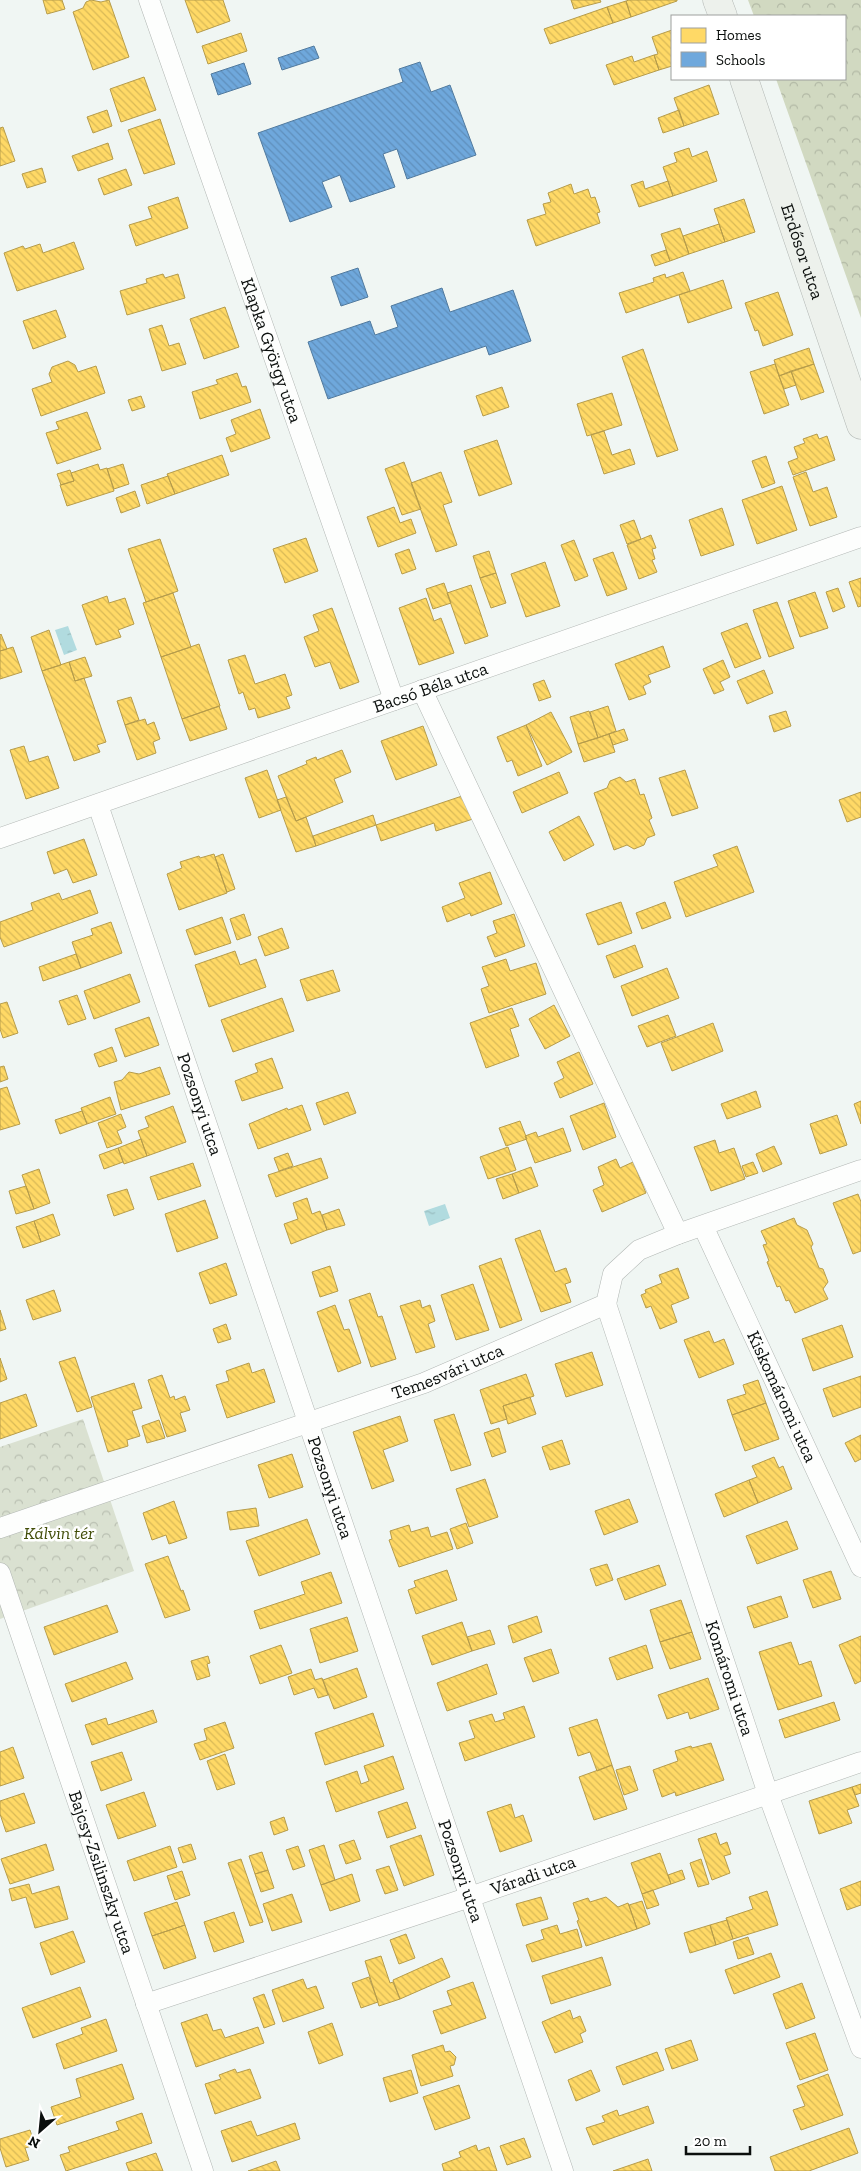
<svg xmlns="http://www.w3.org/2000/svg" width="861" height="2171" font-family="'Zilla Slab',serif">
<defs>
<pattern id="forest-crowns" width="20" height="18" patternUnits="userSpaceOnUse" patternTransform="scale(1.25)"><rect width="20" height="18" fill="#d1d9c1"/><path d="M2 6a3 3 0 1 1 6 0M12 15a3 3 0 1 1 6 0" fill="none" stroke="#b2b9a5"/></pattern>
<pattern id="park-crowns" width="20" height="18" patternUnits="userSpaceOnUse" patternTransform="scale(1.25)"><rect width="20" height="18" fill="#dae1d1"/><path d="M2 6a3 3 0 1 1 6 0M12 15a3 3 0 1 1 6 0" fill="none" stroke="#bac0b2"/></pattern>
<pattern id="water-ripples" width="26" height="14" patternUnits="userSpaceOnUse" patternTransform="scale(1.25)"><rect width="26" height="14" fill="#b1dbdf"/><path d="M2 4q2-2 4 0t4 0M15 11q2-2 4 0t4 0" fill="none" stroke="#97bbbe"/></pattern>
<pattern id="homes-back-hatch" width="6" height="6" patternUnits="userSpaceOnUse" patternTransform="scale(1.25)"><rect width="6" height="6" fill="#ffd966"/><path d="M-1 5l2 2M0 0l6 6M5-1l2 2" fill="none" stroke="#d9b957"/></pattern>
<pattern id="schools-back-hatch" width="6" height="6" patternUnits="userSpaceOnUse" patternTransform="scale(1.25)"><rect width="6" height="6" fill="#6fa8dc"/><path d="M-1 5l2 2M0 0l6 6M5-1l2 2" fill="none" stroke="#5f8fbc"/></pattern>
</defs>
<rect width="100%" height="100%" fill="#f0f6f3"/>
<path fill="url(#forest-crowns)" d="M748,0H861V318L776,79H845V16H754Z"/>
<path fill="url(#park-crowns)" d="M83,1419L134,1571L0,1619V1447Z"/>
<path fill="url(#water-ripples)" d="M68,626L77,650L64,655L55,630Z
M445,1204L450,1218L429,1226L424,1211Z"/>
<path fill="url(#homes-back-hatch)" stroke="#b69c4b" d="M43,0H62L65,9L47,14Z
M91,0L101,2L109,0L129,57L93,70L73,12L83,8L86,2Z
M185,0H223L230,21L197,33Z
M571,0H600L601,2L574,9Z
M629,0H677V1L631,17L626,1Z
M626,1L631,17L613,23L607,7Z
M607,7L613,23L550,44L544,29Z
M672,30V66L659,70L654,55L658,54L652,37Z
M241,33L247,51L208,64L202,46Z
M654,55L659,70L614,85L606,65L632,56L634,62Z
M144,77L156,110L121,122L110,89Z
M709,85L719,114L684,126L674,98Z
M107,110L112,126L93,133L87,117Z
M679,110L684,126L663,133L658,118Z
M160,119L175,164L144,174L128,130Z
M3,127L15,161L0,166V128Z
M108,143L113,159L78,171L72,156Z
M689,148L692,157L707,151L717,181L673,196L663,167L677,162L674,153Z
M42,168L46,182L27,188L22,174Z
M126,169L132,185L104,195L98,179Z
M643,181L645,189L668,181L673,196L639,207L631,185Z
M571,184L574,194L588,189L591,198L595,197L600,212L597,213L600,223L536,246L527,220L546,214L543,204L551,202L548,193Z
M178,197L188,228L136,246L129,225L152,218L148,207Z
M744,199L755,232L725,242L714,209Z
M719,224L725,242L689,254L683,236Z
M680,228L689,254L670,261L661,234Z
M74,242L84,269L17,291L4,253L23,246L25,249L40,244L43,253Z
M666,250L670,261L655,266L651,255Z
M683,272L690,291L626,313L619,293L654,282L653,278L665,274L666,278Z
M163,274L165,278L178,274L185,298L127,315L120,291L147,283L146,279Z
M723,280L732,308L688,323L679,295Z
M778,292L793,335L763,346L758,330L755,331L745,303Z
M225,307L239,347L204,359L190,319Z
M56,310L66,337L33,349L23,321Z
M162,325L169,346L179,343L186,364L162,371L149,329Z
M809,348L814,364L779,376L774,360Z
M643,349L678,450L657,457L622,357Z
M68,361L75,365L78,372L96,366L105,393L41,416L32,389L52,382L49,374L52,367Z
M775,364L789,405L764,414L750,372Z
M814,364L824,392L801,400L791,371Z
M791,371L796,385L784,389L779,376Z
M237,373L242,387L246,386L251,402L200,419L192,392L218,384L216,380Z
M502,387L509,407L483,416L476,396Z
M612,393L622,425L587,436L577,404Z
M141,396L145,407L132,411L128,400Z
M260,409L270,438L231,452L226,438L236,434L231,420Z
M87,412L101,449L57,464L46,433L59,429L56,422Z
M604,431L612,455L630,449L635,464L604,474L591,435Z
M817,434L819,439L827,436L835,460L793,475L788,462L798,458L794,447L805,443L803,439Z
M497,440L512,484L479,496L464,451Z
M222,455L229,475L175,494L167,474Z
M766,456L775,483L762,488L752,461Z
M404,462L421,509L402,515L385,469Z
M98,464L100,470L107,468L114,491L67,506L60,485L74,481L71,473Z
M123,464L129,484L114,489L107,469Z
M70,470L74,481L61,485L57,474Z
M441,472L452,502L443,505L457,545L436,552L411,483Z
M806,472L813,492L827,487L837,517L810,526L793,477Z
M168,476L175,494L147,504L141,485Z
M782,486L797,530L757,544L742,500Z
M135,491L140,506L121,513L116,498Z
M394,507L400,523L411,519L416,533L378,547L367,517Z
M722,508L734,545L701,556L689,520Z
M634,520L641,539L627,544L620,525Z
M651,535L656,548L652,549L655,559L652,560L657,572L639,579L627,545Z
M306,538L318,571L285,583L273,549Z
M160,539L178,591L146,602L128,549Z
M574,540L588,576L575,581L561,545Z
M409,549L416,569L402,574L395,554Z
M489,551L496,573L480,578L473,556Z
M613,552L627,589L607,596L593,559Z
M545,562L560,606L526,617L511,574Z
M496,573L506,603L491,608L480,578Z
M861,578V606L858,607L849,582Z
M444,583L451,603L433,609L426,589Z
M471,585L488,636L465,644L447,593Z
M838,588L845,607L833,612L826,592Z
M815,592L828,628L800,637L788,601Z
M173,593L191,647L161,657L143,603Z
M107,596L109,603L125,598L134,624L118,630L121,637L96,645L82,605Z
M426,598L434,621L441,618L454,653L419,665L399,608Z
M777,602L794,648L769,657L753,610Z
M332,608L359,682L340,689L330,662L315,667L304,637L319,631L313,615Z
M747,623L761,658L735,668L721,633Z
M49,630L61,665L42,671L31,637Z
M1,634L7,649L0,651V635Z
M199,644L220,706L182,719L161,657Z
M663,646L670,667L648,675L651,682L643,686L646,694L629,700L615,664Z
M13,647L22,672L0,679V651Z
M245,655L255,684L285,674L292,695L286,697L290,708L258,718L255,708L249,710L243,692L239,694L228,660Z
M85,657L92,676L75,681L69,662Z
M723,660L730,677L720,682L724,690L714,694L703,669Z
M69,662L75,681L84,678L106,742L97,745L100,752L74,761L42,671Z
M764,670L773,693L747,704L737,681Z
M544,680L551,697L539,701L533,684Z
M131,697L139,720L125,725L117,701Z
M219,706L227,729L190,741L182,719Z
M608,706L616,731L598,738L590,712Z
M589,711L598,738L578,744L570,717Z
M786,711L791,726L774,732L769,716Z
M551,712L572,752L547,765L526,725Z
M145,719L147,725L154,722L160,739L153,742L156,753L137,760L125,725Z
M526,725L542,766L518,776L512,760L507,762L497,737Z
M423,726L437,765L396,780L381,741Z
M624,729L628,740L613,745L609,734Z
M609,734L615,752L584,762L578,744Z
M24,746L29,762L48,756L59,788L26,799L10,750Z
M342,750L351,772L334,779L343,802L296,821L278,776L307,764L306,761L316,757L317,760Z
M267,770L281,810L259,818L245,778Z
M685,770L698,808L672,816L659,778Z
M559,772L568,793L522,813L513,792Z
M620,777L626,782L635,779L640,795L644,794L652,818L649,820L655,835L647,838L644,845L634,849L627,845L614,850L594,793L607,788L610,781Z
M861,792V817L847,822L839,800Z
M465,795L476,818L436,831L434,823L381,841L376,825Z
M286,797L296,821L306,817L316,846L296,852L277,800Z
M373,815L376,825L316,846L313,836Z
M579,816L594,845L564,861L549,832Z
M84,839L97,875L73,883L67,869L54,874L47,852Z
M737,846L754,892L686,917L674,882L718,866L713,855Z
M214,854L227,893L179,910L167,874L182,868L180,862L199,856L200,858Z
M223,854L235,889L227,892L215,857Z
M490,872L502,904L471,916L470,913L447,922L442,907L465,898L459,883Z
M90,890L98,913L4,947L0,937V922L33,910L31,903L59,893L62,900Z
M621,902L632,933L598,945L586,914Z
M665,902L671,918L642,929L636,913Z
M244,914L251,935L237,940L230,919Z
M514,914L525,946L495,957L487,937L497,933L493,921Z
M222,917L231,943L195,955L186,930Z
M111,922L122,953L81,968L72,942L93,935L91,929Z
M282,928L289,948L265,956L258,937Z
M635,945L643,967L614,978L606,956Z
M235,951L240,965L256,959L266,987L209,1007L195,965Z
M76,954L81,968L43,981L39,967Z
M506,959L510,971L536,963L546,994L489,1013L481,989L489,986L482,967Z
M667,968L679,998L632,1016L621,986Z
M333,970L340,991L307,1001L300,980Z
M130,974L140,1002L94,1019L84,991Z
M77,995L86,1019L68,1025L59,1001Z
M282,998L294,1031L233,1052L221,1020Z
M7,1002L18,1033L3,1038L0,1029V1004Z
M554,1005L570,1036L545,1049L529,1019Z
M512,1008L519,1026L510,1029L519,1056L486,1068L470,1023Z
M668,1015L676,1036L647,1047L638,1026Z
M149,1017L159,1045L125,1057L115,1029Z
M713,1023L723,1051L672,1071L661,1043Z
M112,1047L117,1061L99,1067L94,1054Z
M579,1052L593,1084L560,1098L554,1083L564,1078L557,1062Z
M272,1058L283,1088L242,1101L235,1081L258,1072L255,1064Z
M4,1066L8,1079L0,1082V1067Z
M160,1067L170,1094L121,1110L114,1082L122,1080L129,1072L139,1074Z
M7,1087L20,1124L0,1130V1089Z
M756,1091L761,1107L727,1119L721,1104Z
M348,1092L356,1113L324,1125L316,1103Z
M110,1097L116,1114L87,1124L81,1108Z
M861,1101V1124L854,1104Z
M604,1103L616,1137L583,1150L570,1116Z
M302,1105L311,1130L258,1149L249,1124L287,1108L288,1110Z
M173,1106L186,1142L147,1156L138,1131L149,1127L145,1117Z
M82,1111L87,1124L60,1134L55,1120Z
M121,1114L126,1127L117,1131L122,1143L107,1148L98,1123Z
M837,1115L847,1145L820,1154L810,1124Z
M520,1121L527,1139L506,1146L499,1128Z
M563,1128L571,1151L535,1163L525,1136L536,1132L538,1137Z
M141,1139L147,1156L124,1164L118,1148Z
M715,1140L719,1153L734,1148L745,1179L711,1191L694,1147Z
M774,1146L782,1164L763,1172L756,1154Z
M508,1147L516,1170L488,1179L480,1157Z
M118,1148L123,1162L104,1169L99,1155Z
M288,1153L293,1166L279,1171L274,1158Z
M321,1158L328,1178L276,1197L268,1175Z
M616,1159L620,1168L633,1162L646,1193L602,1212L593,1190L604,1185L598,1167Z
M753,1162L758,1173L746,1177L742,1166Z
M193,1163L201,1186L158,1200L150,1177Z
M531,1167L538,1186L519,1193L512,1174Z
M39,1169L50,1203L34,1209L22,1175Z
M512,1174L519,1193L503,1199L496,1179Z
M26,1186L34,1209L16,1214L9,1191Z
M127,1189L134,1209L114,1216L107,1195Z
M858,1194L861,1202V1251L853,1254L833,1203Z
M307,1198L312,1214L320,1211L327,1230L291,1244L284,1224L298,1219L293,1203Z
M205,1200L218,1238L177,1252L165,1214Z
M339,1209L345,1225L327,1230L322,1215Z
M53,1214L60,1235L41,1242L34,1221Z
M794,1218L797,1225L807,1230L813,1244L811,1247L819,1268L823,1269L828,1282L823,1289L828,1299L795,1313L789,1300L786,1301L780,1286L777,1287L767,1262L769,1261L763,1245L767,1244L761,1231Z
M34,1221L41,1242L23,1248L16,1227Z
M540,1230L555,1272L566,1268L571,1282L565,1284L571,1302L541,1312L515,1239Z
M501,1258L522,1320L500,1328L479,1266Z
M226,1263L237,1295L210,1304L199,1273Z
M330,1266L338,1291L320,1297L312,1272Z
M678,1268L689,1298L671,1305L677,1322L660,1329L651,1306L646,1308L641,1295L646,1293L645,1290L662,1283L659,1275Z
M473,1284L489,1330L456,1340L441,1295Z
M54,1290L61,1311L33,1320L26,1300Z
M370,1293L378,1317L382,1316L396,1359L371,1367L349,1300Z
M420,1300L422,1308L430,1305L435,1321L428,1324L435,1347L416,1353L400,1306Z
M335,1305L344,1330L349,1329L361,1363L338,1372L317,1312Z
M0,1310L6,1329L0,1331Z
M226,1324L231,1339L218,1343L213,1329Z
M842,1325L853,1357L813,1371L802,1339Z
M709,1331L714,1343L724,1339L734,1364L699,1378L684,1340Z
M592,1352L603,1385L566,1397L555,1364Z
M75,1357L92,1407L77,1412L59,1362Z
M0,1358L7,1379L0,1382Z
M249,1363L252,1373L264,1369L275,1402L227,1418L216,1385L229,1381L226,1371Z
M526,1374L534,1396L503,1406L507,1419L491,1424L480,1390Z
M162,1375L170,1398L174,1396L175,1400L185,1396L190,1410L180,1413L186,1431L167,1437L148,1380Z
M861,1376V1407L833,1417L823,1389Z
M758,1380L766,1403L732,1415L727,1400L746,1394L743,1385Z
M134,1383L142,1408L132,1411L140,1436L127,1440L128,1446L108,1452L91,1397Z
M26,1394L37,1426L0,1439V1403Z
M530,1397L536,1414L508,1424L503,1406Z
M766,1403L779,1439L745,1451L732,1415Z
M454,1414L471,1465L451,1471L434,1420Z
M400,1416L408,1441L383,1450L394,1481L372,1489L353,1432Z
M159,1420L165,1438L147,1443L142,1426Z
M499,1428L506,1452L492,1457L484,1433Z
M861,1435V1459L855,1462L845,1443Z
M562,1440L570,1464L550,1470L542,1447Z
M292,1454L303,1487L269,1498L258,1465Z
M774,1457L779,1468L783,1466L792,1489L758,1503L749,1480L757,1477L752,1466Z
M485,1479L498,1517L469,1527L456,1489Z
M749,1480L758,1503L724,1517L715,1494Z
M629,1499L638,1522L604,1535L595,1511Z
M174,1501L187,1538L169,1544L166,1535L152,1540L143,1513Z
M256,1508L259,1526L230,1530L227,1512Z
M307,1519L320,1554L259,1576L246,1541Z
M787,1521L798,1549L757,1564L746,1536Z
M466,1523L473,1543L457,1549L450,1529Z
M409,1525L411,1532L428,1527L431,1537L447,1532L453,1549L399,1567L389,1540L392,1539L390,1531Z
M168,1556L181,1591L183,1590L190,1610L165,1618L145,1564Z
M607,1564L613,1580L596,1586L590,1569Z
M659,1565L666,1585L625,1600L617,1579Z
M447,1570L457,1600L416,1614L408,1590L416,1587L414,1581Z
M831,1571L841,1599L813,1608L803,1580Z
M331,1572L342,1603L260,1629L254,1611L305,1594L301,1582Z
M781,1596L788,1617L754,1628L747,1607Z
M681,1600L692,1632L660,1642L650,1610Z
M107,1605L118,1632L54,1655L44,1627Z
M537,1616L542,1632L513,1643L508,1626Z
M347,1617L358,1651L320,1663L310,1629Z
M462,1622L472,1651L432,1665L422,1636Z
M490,1630L495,1644L472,1651L467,1637Z
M692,1632L701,1659L670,1669L660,1642Z
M861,1636V1681L855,1684L839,1645Z
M791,1642L799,1665L811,1661L822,1696L778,1710L759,1652Z
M281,1645L292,1673L260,1684L250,1656Z
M646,1645L653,1668L617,1680L609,1658Z
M551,1649L559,1673L533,1682L524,1658Z
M208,1656L210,1663L207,1664L210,1676L197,1680L191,1661Z
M126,1662L133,1679L72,1702L65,1684Z
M487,1664L497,1694L447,1711L437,1683Z
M357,1668L367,1697L334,1709L323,1680Z
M311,1669L315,1680L322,1678L328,1695L318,1698L314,1688L294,1695L288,1677Z
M708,1678L719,1709L690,1719L688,1712L667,1719L658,1695Z
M834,1702L840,1720L785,1738L779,1720Z
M524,1706L535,1737L465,1761L459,1743L475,1738L469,1721L492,1714L495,1722L505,1719L503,1713Z
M153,1710L157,1722L92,1745L85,1725L106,1718L108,1725Z
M373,1713L384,1746L325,1765L315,1733Z
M597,1719L612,1765L597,1771L590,1752L578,1756L569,1728Z
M225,1722L234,1748L200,1760L194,1744L207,1740L204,1729Z
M711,1743L724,1780L676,1796L675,1792L662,1797L653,1770L678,1761L675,1751L691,1746L692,1748Z
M13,1747L24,1778L0,1786V1752Z
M122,1752L132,1780L101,1791L91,1762Z
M225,1754L235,1784L217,1790L207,1761Z
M393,1756L404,1789L336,1812L326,1782L357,1771L361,1784L369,1781L364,1766Z
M612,1765L627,1809L594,1820L579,1777Z
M630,1766L638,1790L624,1795L616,1770Z
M861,1784V1793L855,1795L852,1787Z
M852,1787L859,1806L847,1810L852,1823L819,1834L809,1801Z
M144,1792L156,1826L118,1839L106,1805Z
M24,1793L35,1823L6,1832L0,1814V1801Z
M407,1802L416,1828L387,1838L378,1812Z
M511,1804L515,1818L523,1815L532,1841L500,1852L487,1812Z
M284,1817L288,1830L274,1835L270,1822Z
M716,1833L720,1845L727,1842L731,1854L724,1856L730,1873L712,1880L698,1839Z
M421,1835L434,1875L404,1886L390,1846Z
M354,1840L361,1859L346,1864L339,1845Z
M46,1844L54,1870L10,1884L1,1859Z
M191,1844L196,1859L183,1863L178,1848Z
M324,1845L335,1880L321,1885L309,1850Z
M170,1846L177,1867L134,1881L127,1861Z
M298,1846L305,1866L293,1870L286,1850Z
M262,1852L268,1870L255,1874L249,1856Z
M660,1853L671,1884L642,1894L631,1863Z
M241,1859L263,1922L250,1926L228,1863Z
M701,1859L709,1884L698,1887L690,1863Z
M389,1866L398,1890L385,1894L376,1870Z
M268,1870L274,1888L261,1892L255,1874Z
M682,1870L685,1879L671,1884L668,1875Z
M182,1871L190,1895L175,1900L167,1876Z
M352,1874L360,1901L330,1911L321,1885Z
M861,1881V1905L847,1910L840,1889Z
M29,1884L32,1894L59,1886L68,1919L35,1928L26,1897L12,1901L9,1889Z
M653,1890L659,1905L647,1909L642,1894Z
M767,1891L778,1925L733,1939L726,1918L753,1909L749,1897Z
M292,1894L302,1922L272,1931L263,1904Z
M541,1897L548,1919L523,1926L516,1904Z
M606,1897L618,1907L628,1903L637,1929L586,1946L577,1921L579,1920L573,1903L588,1898L590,1902Z
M642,1901L650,1924L637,1929L629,1905Z
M177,1902L185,1925L152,1936L144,1913Z
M234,1912L244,1942L214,1952L204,1922Z
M727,1920L733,1939L716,1945L710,1925Z
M185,1925L196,1958L164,1969L152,1936Z
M557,1925L560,1934L577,1929L582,1947L532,1962L526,1945L544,1939L541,1930Z
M710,1925L716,1945L690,1953L684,1933Z
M73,1931L85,1962L51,1975L40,1943Z
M406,1934L415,1958L399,1964L390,1940Z
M748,1937L754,1954L738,1959L733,1942Z
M771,1953L780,1977L734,1994L725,1970Z
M381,1956L390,1983L393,1982L400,1999L379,2006L365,1961Z
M602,1957L611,1985L551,2004L542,1976Z
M442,1958L450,1977L400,1999L393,1980Z
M369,1977L378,2002L361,2008L352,1983Z
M303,1979L307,1989L316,1986L324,2008L283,2022L272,1990Z
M473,1982L486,2018L441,2034L433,2011L452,2005L447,1991Z
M802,1983L815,2018L786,2029L773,1994Z
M80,1987L91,2017L33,2038L22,2008Z
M264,1994L275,2024L264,2028L253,1998Z
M570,2010L573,2019L580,2016L586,2031L580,2034L583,2042L555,2053L542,2022Z
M207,2014L213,2031L221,2029L225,2038L258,2027L264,2043L196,2067L181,2023Z
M106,2019L117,2051L64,2069L56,2044L83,2034L81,2028Z
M332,2023L343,2055L319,2064L308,2032Z
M815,2033L828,2070L800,2080L786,2043Z
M691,2040L698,2060L672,2069L665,2049Z
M443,2045L445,2052L450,2051L456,2057L454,2065L450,2066L453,2076L421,2086L412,2055Z
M657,2052L664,2070L623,2085L616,2067Z
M122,2064L134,2099L57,2125L51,2107L81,2097L76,2079Z
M235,2069L237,2073L250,2069L261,2098L215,2114L205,2084L221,2079L219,2075Z
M411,2070L418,2093L390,2102L383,2078Z
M591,2070L600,2091L576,2101L568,2080Z
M828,2074L843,2115L801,2130L793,2110L805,2106L797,2086Z
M459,2085L470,2118L435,2130L423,2097Z
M648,2106L654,2123L593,2145L586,2128L605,2122L602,2116L617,2110L619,2116Z
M142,2113L152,2143L66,2171L60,2155L70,2152L68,2147L119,2130L116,2122Z
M251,2121L257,2136L295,2123L300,2139L232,2162L221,2131Z
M849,2128L858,2153L809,2171H775L770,2157Z
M30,2130L35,2145L25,2148L29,2160L6,2167L0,2148V2139Z
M524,2138L531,2157L507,2165L500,2146Z
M476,2145L478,2151L489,2147L497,2171H444L442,2164L461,2157L459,2152Z
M156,2153L163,2171H129L126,2163Z
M648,2159L652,2171H613Z
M276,2161L280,2171H248Z"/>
<path fill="url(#schools-back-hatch)" stroke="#517a9e" d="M314,46L319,58L282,70L278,58Z
M420,62L431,92L450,85L476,155L407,179L397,149L383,154L395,187L350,202L340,175L322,182L332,207L290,222L258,133L403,82L399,69Z
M244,63L251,84L218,95L211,74Z
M358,268L368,297L341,306L331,277Z
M442,288L450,312L513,290L531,341L489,355L486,346L328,399L308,342L370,321L375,335L398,327L391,306Z"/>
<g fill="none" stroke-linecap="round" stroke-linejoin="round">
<defs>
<g id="street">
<path id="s1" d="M149,0L394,700"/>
<path d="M422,690L678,1234"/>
<path id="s2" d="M98,805L563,2171"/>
<path id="s3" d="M0,838L861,537"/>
<path id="s4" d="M703,1226L861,1567"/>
<path id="s5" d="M606,1304L768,1794L861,2048"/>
<path id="s6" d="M0,1528L424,1383L606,1304L613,1274L639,1250L678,1234L861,1170"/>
<path id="s7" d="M0,1573L203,2171"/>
<path id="s8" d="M146,2004L470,1897L861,1762"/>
</g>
<g id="secondary">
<path d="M717,0L723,16"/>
<path id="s9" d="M744,79L861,425"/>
</g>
</defs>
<use href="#street" stroke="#b2b7b4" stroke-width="21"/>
<use href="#secondary" stroke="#b2b7b4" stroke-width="29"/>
<use href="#street" stroke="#fdfefd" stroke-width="20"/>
<use href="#secondary" stroke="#edf1ec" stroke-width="28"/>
</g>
<g text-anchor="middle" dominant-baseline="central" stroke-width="5" stroke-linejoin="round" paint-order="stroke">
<g font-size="18" fill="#0b0f0d" stroke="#fff">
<text stroke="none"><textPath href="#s9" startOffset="182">Erdősor utca</textPath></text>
<text stroke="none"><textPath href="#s1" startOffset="371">Klapka György utca</textPath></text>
<text stroke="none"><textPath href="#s3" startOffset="456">Bacsó Béla utca</textPath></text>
<text stroke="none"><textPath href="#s2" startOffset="316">Pozsonyi utca</textPath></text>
<text stroke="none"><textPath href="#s6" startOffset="474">Temesvári utca</textPath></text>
<text stroke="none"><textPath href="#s4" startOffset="188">Kiskomáromi utca</textPath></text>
<text stroke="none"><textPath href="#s2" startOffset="721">Pozsonyi utca</textPath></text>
<text stroke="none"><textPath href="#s5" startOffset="394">Komáromi utca</textPath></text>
<text stroke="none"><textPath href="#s2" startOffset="1126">Pozsonyi utca</textPath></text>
<text stroke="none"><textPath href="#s7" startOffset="316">Bajcsy-Zsilinszky utca</textPath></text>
<text stroke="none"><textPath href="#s8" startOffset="408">Váradi utca</textPath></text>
</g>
<g font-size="18" font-style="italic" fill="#424e09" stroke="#fff">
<text x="59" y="1533">Kálvin tér</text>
</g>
</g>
<rect x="671" y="15" width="175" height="65" fill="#ffffff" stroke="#9d9f9e"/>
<rect x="681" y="28" width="25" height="15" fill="#ffd966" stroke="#9d9f9e"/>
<text x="716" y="40" font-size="15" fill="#0b0f0d">Homes</text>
<rect x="681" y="52" width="25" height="15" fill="#6fa8dc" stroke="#9d9f9e"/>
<text x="716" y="65" font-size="15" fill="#0b0f0d">Schools</text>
<g transform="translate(40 2131) rotate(207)" stroke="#ffffff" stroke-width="4" paint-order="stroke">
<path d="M0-4L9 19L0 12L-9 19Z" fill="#0b0f0d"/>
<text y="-8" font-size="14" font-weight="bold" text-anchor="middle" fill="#0b0f0d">N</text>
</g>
<path d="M686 2146v8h64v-8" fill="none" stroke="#0b0f0d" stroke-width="2.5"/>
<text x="694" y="2146" font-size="15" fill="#0b0f0d" stroke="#ffffff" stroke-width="4" paint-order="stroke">20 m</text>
</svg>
